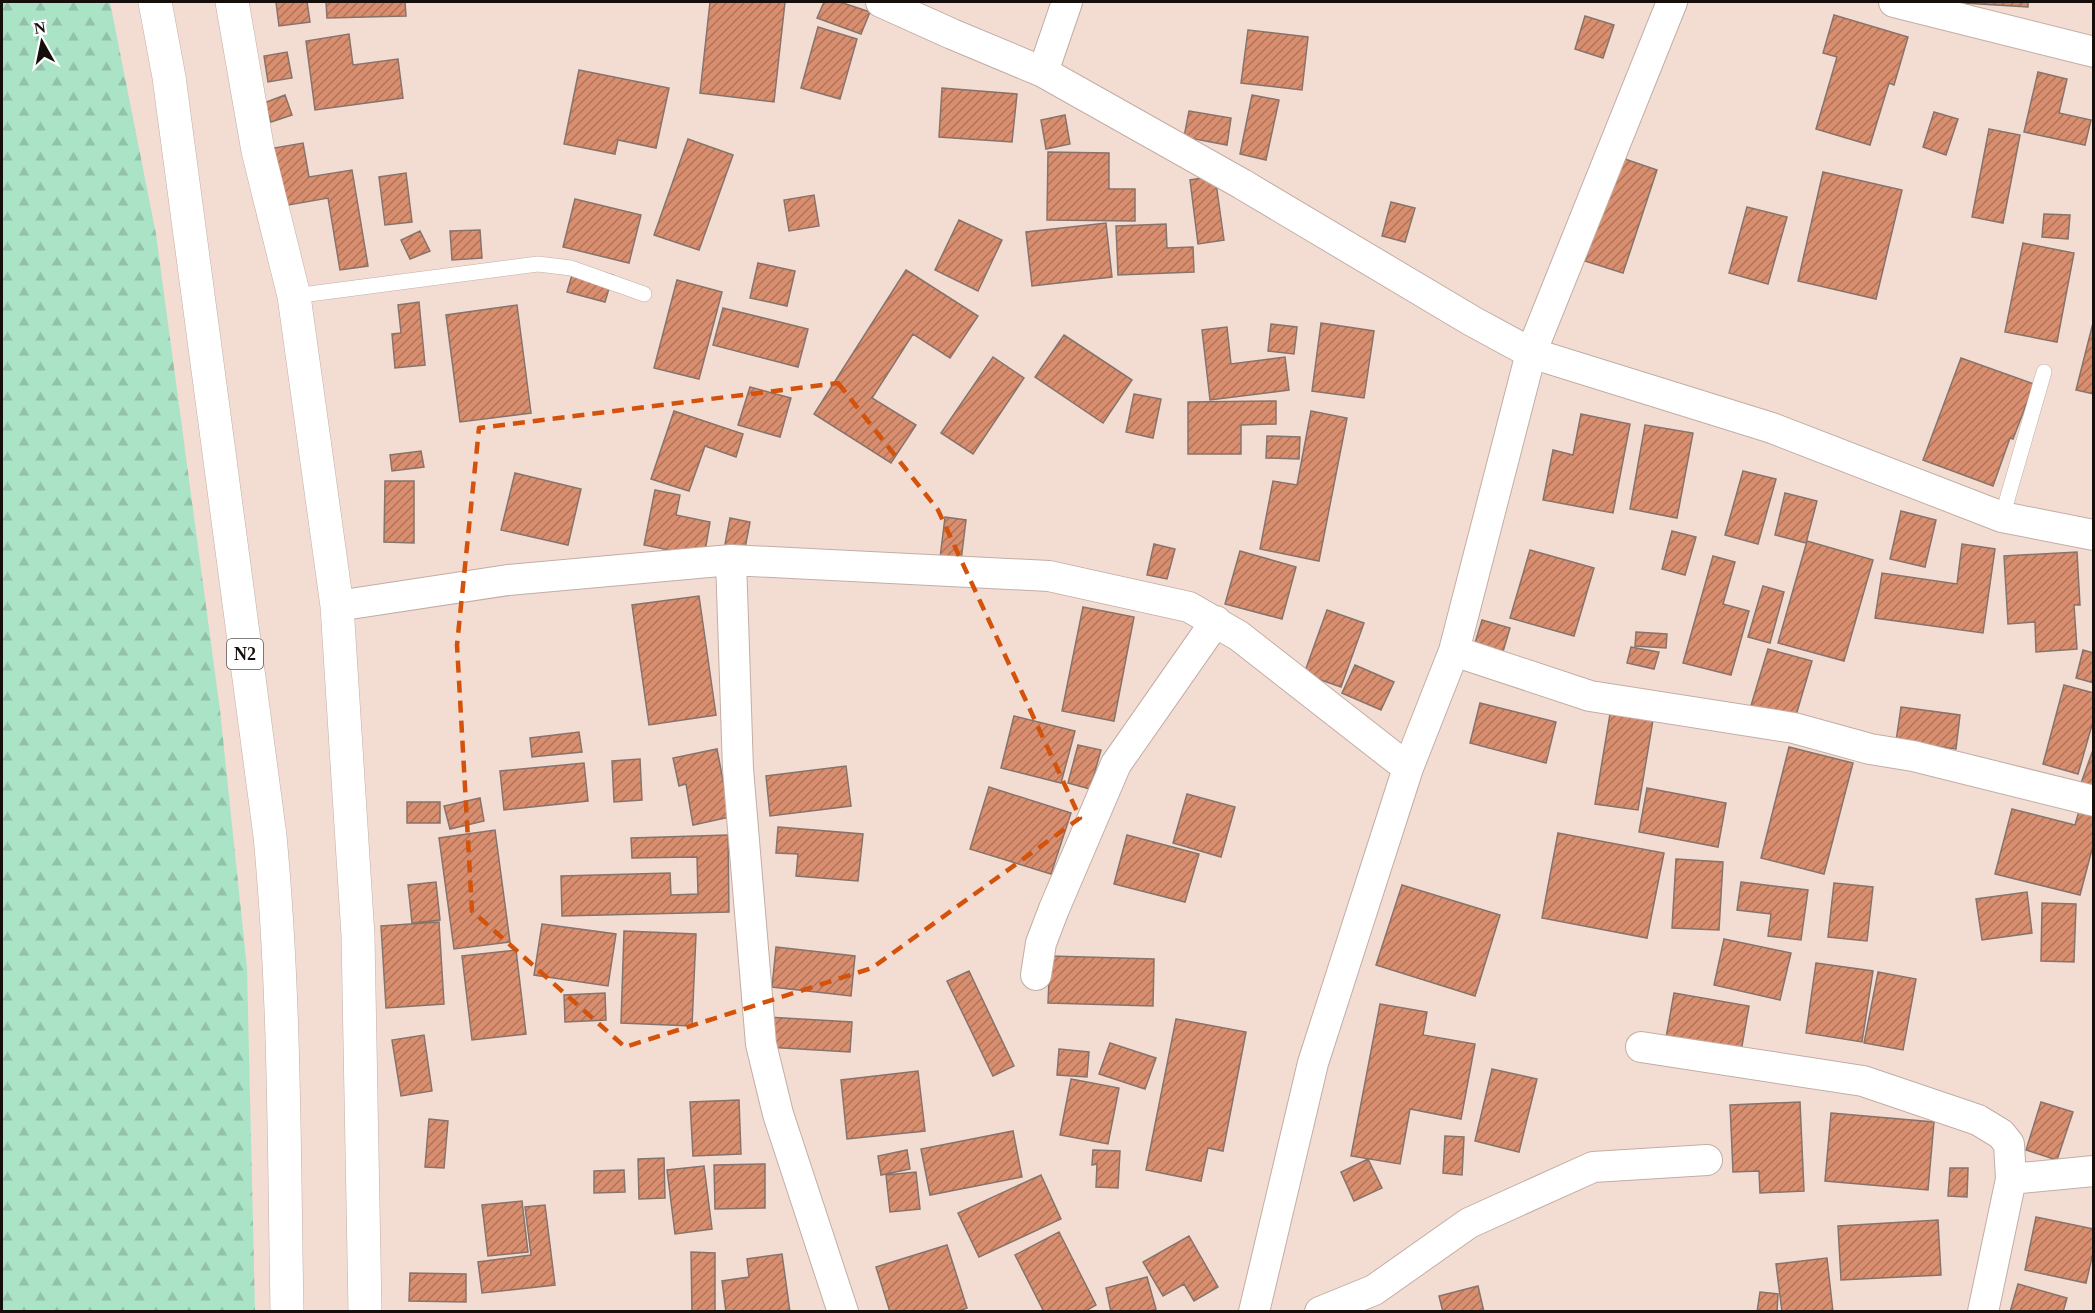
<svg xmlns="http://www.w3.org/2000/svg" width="2095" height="1313" font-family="Georgia,serif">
<defs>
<pattern id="forest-firs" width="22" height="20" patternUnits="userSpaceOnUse" patternTransform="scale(1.5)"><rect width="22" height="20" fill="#abe3c7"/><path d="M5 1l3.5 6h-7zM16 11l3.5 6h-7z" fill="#92c2aa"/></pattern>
<pattern id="building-hatch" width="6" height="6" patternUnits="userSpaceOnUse" patternTransform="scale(1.5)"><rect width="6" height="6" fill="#d98f6f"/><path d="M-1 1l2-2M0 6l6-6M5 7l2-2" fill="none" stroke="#af7359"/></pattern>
</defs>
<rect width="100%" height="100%" fill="#f3ddd3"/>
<path fill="url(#forest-firs)" d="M2,2H110L156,234L220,710L247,968L255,1311H2Z"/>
<path fill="url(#building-hatch)" stroke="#87736b" stroke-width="1.5" d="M276,2H307L310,22L279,26Z
M326,2H405L406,16L327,18Z
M710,2H785L774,102L700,93Z
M824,2H840L870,12L861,34L817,18Z
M1947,2H2028V7Z
M1834,15L1908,37L1894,85L1889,83L1870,145L1816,129L1837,57L1823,53Z
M1585,16L1614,25L1603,58L1575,49Z
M818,27L857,39L840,99L801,88Z
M1248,30L1308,37L1302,90L1241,83Z
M349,34L353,65L398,59L403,98L315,110L306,41Z
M287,52L292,78L268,82L264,56Z
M579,70L669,88L656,148L618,140L615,154L564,144Z
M2038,72L2067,79L2059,113L2091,120L2085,145L2024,132Z
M942,88L1017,94L1012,142L939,137Z
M285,95L292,115L271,122L264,103Z
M1252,95L1279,100L1266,160L1240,154Z
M1189,111L1231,118L1227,145L1184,137Z
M1934,112L1958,119L1946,155L1923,147Z
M1065,115L1070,144L1046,149L1041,120Z
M1989,129L2020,135L2003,223L1972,217Z
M688,139L733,155L699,250L654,235Z
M303,143L309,177L352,170L368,266L340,270L328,198L283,206L274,148Z
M1048,152L1109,153V189H1135V221L1047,220Z
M1619,157L1657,170L1623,273L1585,261Z
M1823,172L1902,190L1876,299L1798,281Z
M406,173L412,222L385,225L379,177Z
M1215,176L1224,240L1198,244L1190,180Z
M814,195L819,226L789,231L784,200Z
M575,199L641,215L629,263L563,247Z
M1391,202L1415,208L1405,242L1382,236Z
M1747,207L1787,217L1768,284L1729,273Z
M2044,214L2070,215L2068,239L2042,237Z
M959,220L1002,240L978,291L935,270Z
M1106,223L1112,277L1032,286L1026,232Z
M1166,224L1167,248L1193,247L1194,272L1118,275L1116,226Z
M480,230L482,258L452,260L450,231Z
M420,231L430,251L410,259L401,240Z
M2023,243L2074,253L2057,342L2005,332Z
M758,263L795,271L787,306L750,298Z
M575,265L613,275L605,302L567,292Z
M906,270L978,316L950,358L913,334L872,398L916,425L891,463L814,414Z
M677,280L722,292L699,379L654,368Z
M419,302L425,365L395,368L392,334L401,333L398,305Z
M517,305L531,413L460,422L446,315Z
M723,308L808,329L798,367L713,345Z
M2094,319V394L2076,390Z
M1321,323L1374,331L1364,398L1312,391Z
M1271,324L1297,327L1294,354L1268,351Z
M1227,327L1231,364L1285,357L1289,390L1210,400L1202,330Z
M1064,335L1132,380L1103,423L1035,377Z
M993,357L1024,378L973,454L941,433Z
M1961,358L2034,384L2013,439L2010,438L1993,486L1923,460Z
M750,387L791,398L780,437L738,425Z
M1134,394L1161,399L1153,438L1126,432Z
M1276,401V424L1241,425V454H1188V402Z
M674,411L743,434L736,457L705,446L689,491L651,479Z
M1311,411L1347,418L1319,561L1260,549L1273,481L1297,485Z
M1581,414L1630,424L1613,513L1543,500L1553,450L1573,455Z
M1645,425L1693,433L1677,518L1630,509Z
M1267,436L1300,437L1299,459L1266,458Z
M421,451L424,467L392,471L390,455Z
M1743,471L1776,479L1758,544L1725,535Z
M515,473L581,489L568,545L501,530Z
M385,481H414V543L384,542Z
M655,490L680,495L676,515L710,522L704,557L644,545Z
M1785,493L1817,501L1806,543L1775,535Z
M1901,511L1936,520L1925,567L1890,559Z
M945,517L966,520L961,561L940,558Z
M730,518L750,522L743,559L723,555Z
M1672,531L1696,537L1685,575L1662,569Z
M1807,541L1873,560L1844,661L1778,643Z
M1154,544L1175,549L1167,579L1147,575Z
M1962,544L1995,549L1983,633L1875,618L1882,573L1957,584Z
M1530,550L1594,568L1574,636L1510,618Z
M1240,551L1296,567L1282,619L1225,604Z
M2077,552L2080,605H2074L2077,649L2036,652L2035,622L2008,624L2004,556Z
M1713,556L1735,562L1723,604L1749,611L1731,675L1683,663Z
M1763,586L1784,592L1770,643L1748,637Z
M699,596L716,715L649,725L632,605Z
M1083,607L1134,617L1114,721L1062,711Z
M1327,610L1364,623L1341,687L1304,674Z
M1482,620L1510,628L1499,665L1471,656Z
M1636,632L1667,634L1666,648L1635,646Z
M1631,647L1659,652L1654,669L1627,663Z
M1768,649L1812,661L1794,722L1750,709Z
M2083,650L2094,653V683L2076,678Z
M1355,665L1394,682L1381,710L1342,693Z
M2064,685L2094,693V718L2078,774L2043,764Z
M1480,703L1556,722L1546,763L1470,743Z
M1901,707L1960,715L1956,749L1896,741Z
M1611,708L1654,714L1638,810L1595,804Z
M1014,716L1075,731L1061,783L1001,768Z
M579,732L582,752L532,757L530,738Z
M1078,745L1101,750L1090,789L1068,783Z
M1789,747L1853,763L1824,874L1761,858Z
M2094,747V790L2080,786Z
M717,749L730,817L693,825L686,784L679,786L673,758Z
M640,759L642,800L614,802L612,761Z
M584,763L588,801L504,810L500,771Z
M846,766L851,806L770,816L766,776Z
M989,787L1071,813L1051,874L970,849Z
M1647,788L1726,803L1718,847L1639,832Z
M1187,794L1235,807L1221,857L1173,843Z
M480,798L484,821L450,829L444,806Z
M407,802H440V823H407Z
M2012,809L2075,825L2079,811L2094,814V842L2080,895L1995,874Z
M778,827L863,834L858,881L796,876L798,854L776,853Z
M495,830L510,942L454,949L439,838Z
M1558,833L1664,853L1647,938L1542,918Z
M728,835L729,912L562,916L561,876L670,873L671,895L698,894L697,857L632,858L631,838Z
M1127,835L1199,854L1185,902L1114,884Z
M1676,859L1723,862L1719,930L1672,928Z
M436,882L440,920L412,923L408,885Z
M1741,882L1808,890L1801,940L1768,936L1771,914L1737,910Z
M1834,883L1873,887L1867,941L1828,937Z
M1402,885L1500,915L1475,996L1376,965Z
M2027,892L2032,933L1982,940L1976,899Z
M2042,903L2076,904L2074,962L2041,961Z
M439,922L444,1004L386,1008L381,926Z
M542,924L616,934L608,986L534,975Z
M624,931L696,934L692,1026L621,1023Z
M1724,939L1791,953L1780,1000L1714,985Z
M776,947L855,956L851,996L772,987Z
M516,950L526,1034L472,1040L462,956Z
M1050,956L1154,959L1153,1006L1048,1003Z
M1816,963L1873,971L1862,1042L1806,1033Z
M969,971L1014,1066L993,1076L947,981Z
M1878,972L1916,979L1903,1050L1864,1043Z
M605,993L606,1020L565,1022L564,995Z
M1674,993L1749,1006L1739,1063L1664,1049Z
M1380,1004L1427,1012L1423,1035L1475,1044L1461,1119L1410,1109L1400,1164L1351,1156Z
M767,1017L852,1022L850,1052L766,1047Z
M1176,1019L1246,1032L1223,1151L1208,1148L1201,1181L1146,1170Z
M424,1035L432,1091L401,1096L392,1040Z
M1110,1043L1156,1058L1145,1089L1099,1074Z
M1059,1049L1089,1052L1087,1077L1057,1075Z
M1492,1069L1537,1079L1519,1152L1475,1141Z
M918,1071L925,1131L847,1139L841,1080Z
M1071,1079L1119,1088L1108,1144L1060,1135Z
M739,1100L741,1154L693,1156L690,1102Z
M1800,1102L1804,1191L1760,1193L1759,1171L1733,1172L1730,1105Z
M2041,1102L2073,1112L2057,1160L2026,1150Z
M1831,1113L1934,1122L1928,1190L1825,1181Z
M429,1119L448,1121L444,1168L425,1167Z
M1013,1131L1022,1177L930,1195L921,1149Z
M1445,1136L1464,1137L1462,1175L1443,1173Z
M907,1150L910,1169L881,1175L878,1156Z
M1093,1150L1120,1151L1118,1188L1096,1187L1097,1164L1092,1165Z
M664,1158L665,1198L639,1199L638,1159Z
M1368,1159L1382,1188L1354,1201L1341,1172Z
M765,1164V1208L715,1209L714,1165Z
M704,1166L712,1229L675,1234L667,1170Z
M1950,1168H1968L1967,1197L1948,1196Z
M624,1170L625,1192L594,1193V1171Z
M916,1172L920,1209L890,1212L886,1175Z
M1041,1175L1061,1219L979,1257L958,1213Z
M522,1201L528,1252L488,1256L482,1205Z
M545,1205L555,1285L482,1293L478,1262L531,1255L525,1207Z
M2036,1217L2094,1229V1249L2086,1283L2025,1270Z
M1938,1220L1941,1275L1841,1280L1838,1226Z
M1059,1232L1096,1305L1084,1312H1044L1015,1255Z
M1189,1236L1218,1287L1194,1301L1184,1284L1163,1296L1143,1262Z
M947,1245L967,1308L956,1312H890L876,1267Z
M691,1252L715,1253V1312H692Z
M782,1254L790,1312H726L722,1281L749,1277L747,1259Z
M1827,1258L1833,1312H1782L1776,1264Z
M410,1273L466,1274V1302L409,1301Z
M1147,1277L1156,1309L1148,1312H1111L1106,1288Z
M2018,1284L2067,1298L2063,1312H2010Z
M1478,1286L1484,1312H1443L1439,1296Z
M1760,1292L1778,1294L1777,1312H1757Z"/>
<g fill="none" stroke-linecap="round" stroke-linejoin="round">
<defs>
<path id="service" d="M294,296L538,264L571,268L644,294
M2002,517L2044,372"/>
<path id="minor" d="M881,2L952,34L1043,72L1242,184L1472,321L1531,353L1672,2
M1894,2L2094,52
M1043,72L1067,2
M731,560L738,769L761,1044L778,1114L843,1312
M337,606L508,580L731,560L1049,576L1189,607L1239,636L1408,768
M1454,651L1590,696L1794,728L1870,749L1913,756L2094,801
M1036,975L1041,943L1054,909L1116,764L1216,621
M1641,1047L1863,1081L1978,1120L2001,1134L2009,1144L2011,1179
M1254,1312L1313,1063L1408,768L1454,651L1531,353L1772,428L2002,517L2094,535
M1320,1312L1374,1290L1469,1223L1593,1167L1707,1160
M1983,1312L2011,1179L2094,1171"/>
<path id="tertiary" d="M232,2L258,151L294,296L337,606L358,936L365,1312"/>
<path id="trunk" d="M155,2L169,77L270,836C285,994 284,1153 287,1312"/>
</defs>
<use href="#service" stroke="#c3ada4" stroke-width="16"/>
<use href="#minor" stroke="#c3ada4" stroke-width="32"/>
<use href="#tertiary" stroke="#c3ada4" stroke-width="34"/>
<use href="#trunk" stroke="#c3ada4" stroke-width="34"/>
<use href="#service" stroke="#fff" stroke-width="15"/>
<use href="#minor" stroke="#fff" stroke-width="30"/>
<use href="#tertiary" stroke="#fff" stroke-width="33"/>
<use href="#trunk" stroke="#fff" stroke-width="33"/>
</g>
<path fill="none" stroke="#d3520c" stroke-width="4.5" stroke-dasharray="12 8" stroke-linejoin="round" d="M838,383L938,510L1080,818L872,968L625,1047L472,911L457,645L479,428Z"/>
<g text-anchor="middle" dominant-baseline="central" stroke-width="5" stroke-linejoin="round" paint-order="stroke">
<rect fill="#fff" stroke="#5b5654" stroke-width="1.5" x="227" y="639" width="36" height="30" rx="4.5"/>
<g font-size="18" font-weight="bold" fill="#150e0b">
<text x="245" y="654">N2</text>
</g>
</g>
<rect width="2095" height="1313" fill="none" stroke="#150e0b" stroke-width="6"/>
<g transform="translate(42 42) rotate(351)" stroke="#ffffff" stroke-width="4.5" paint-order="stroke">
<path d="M0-4.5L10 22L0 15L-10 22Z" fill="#150e0b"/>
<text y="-9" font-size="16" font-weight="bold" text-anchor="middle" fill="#150e0b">N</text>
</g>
</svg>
